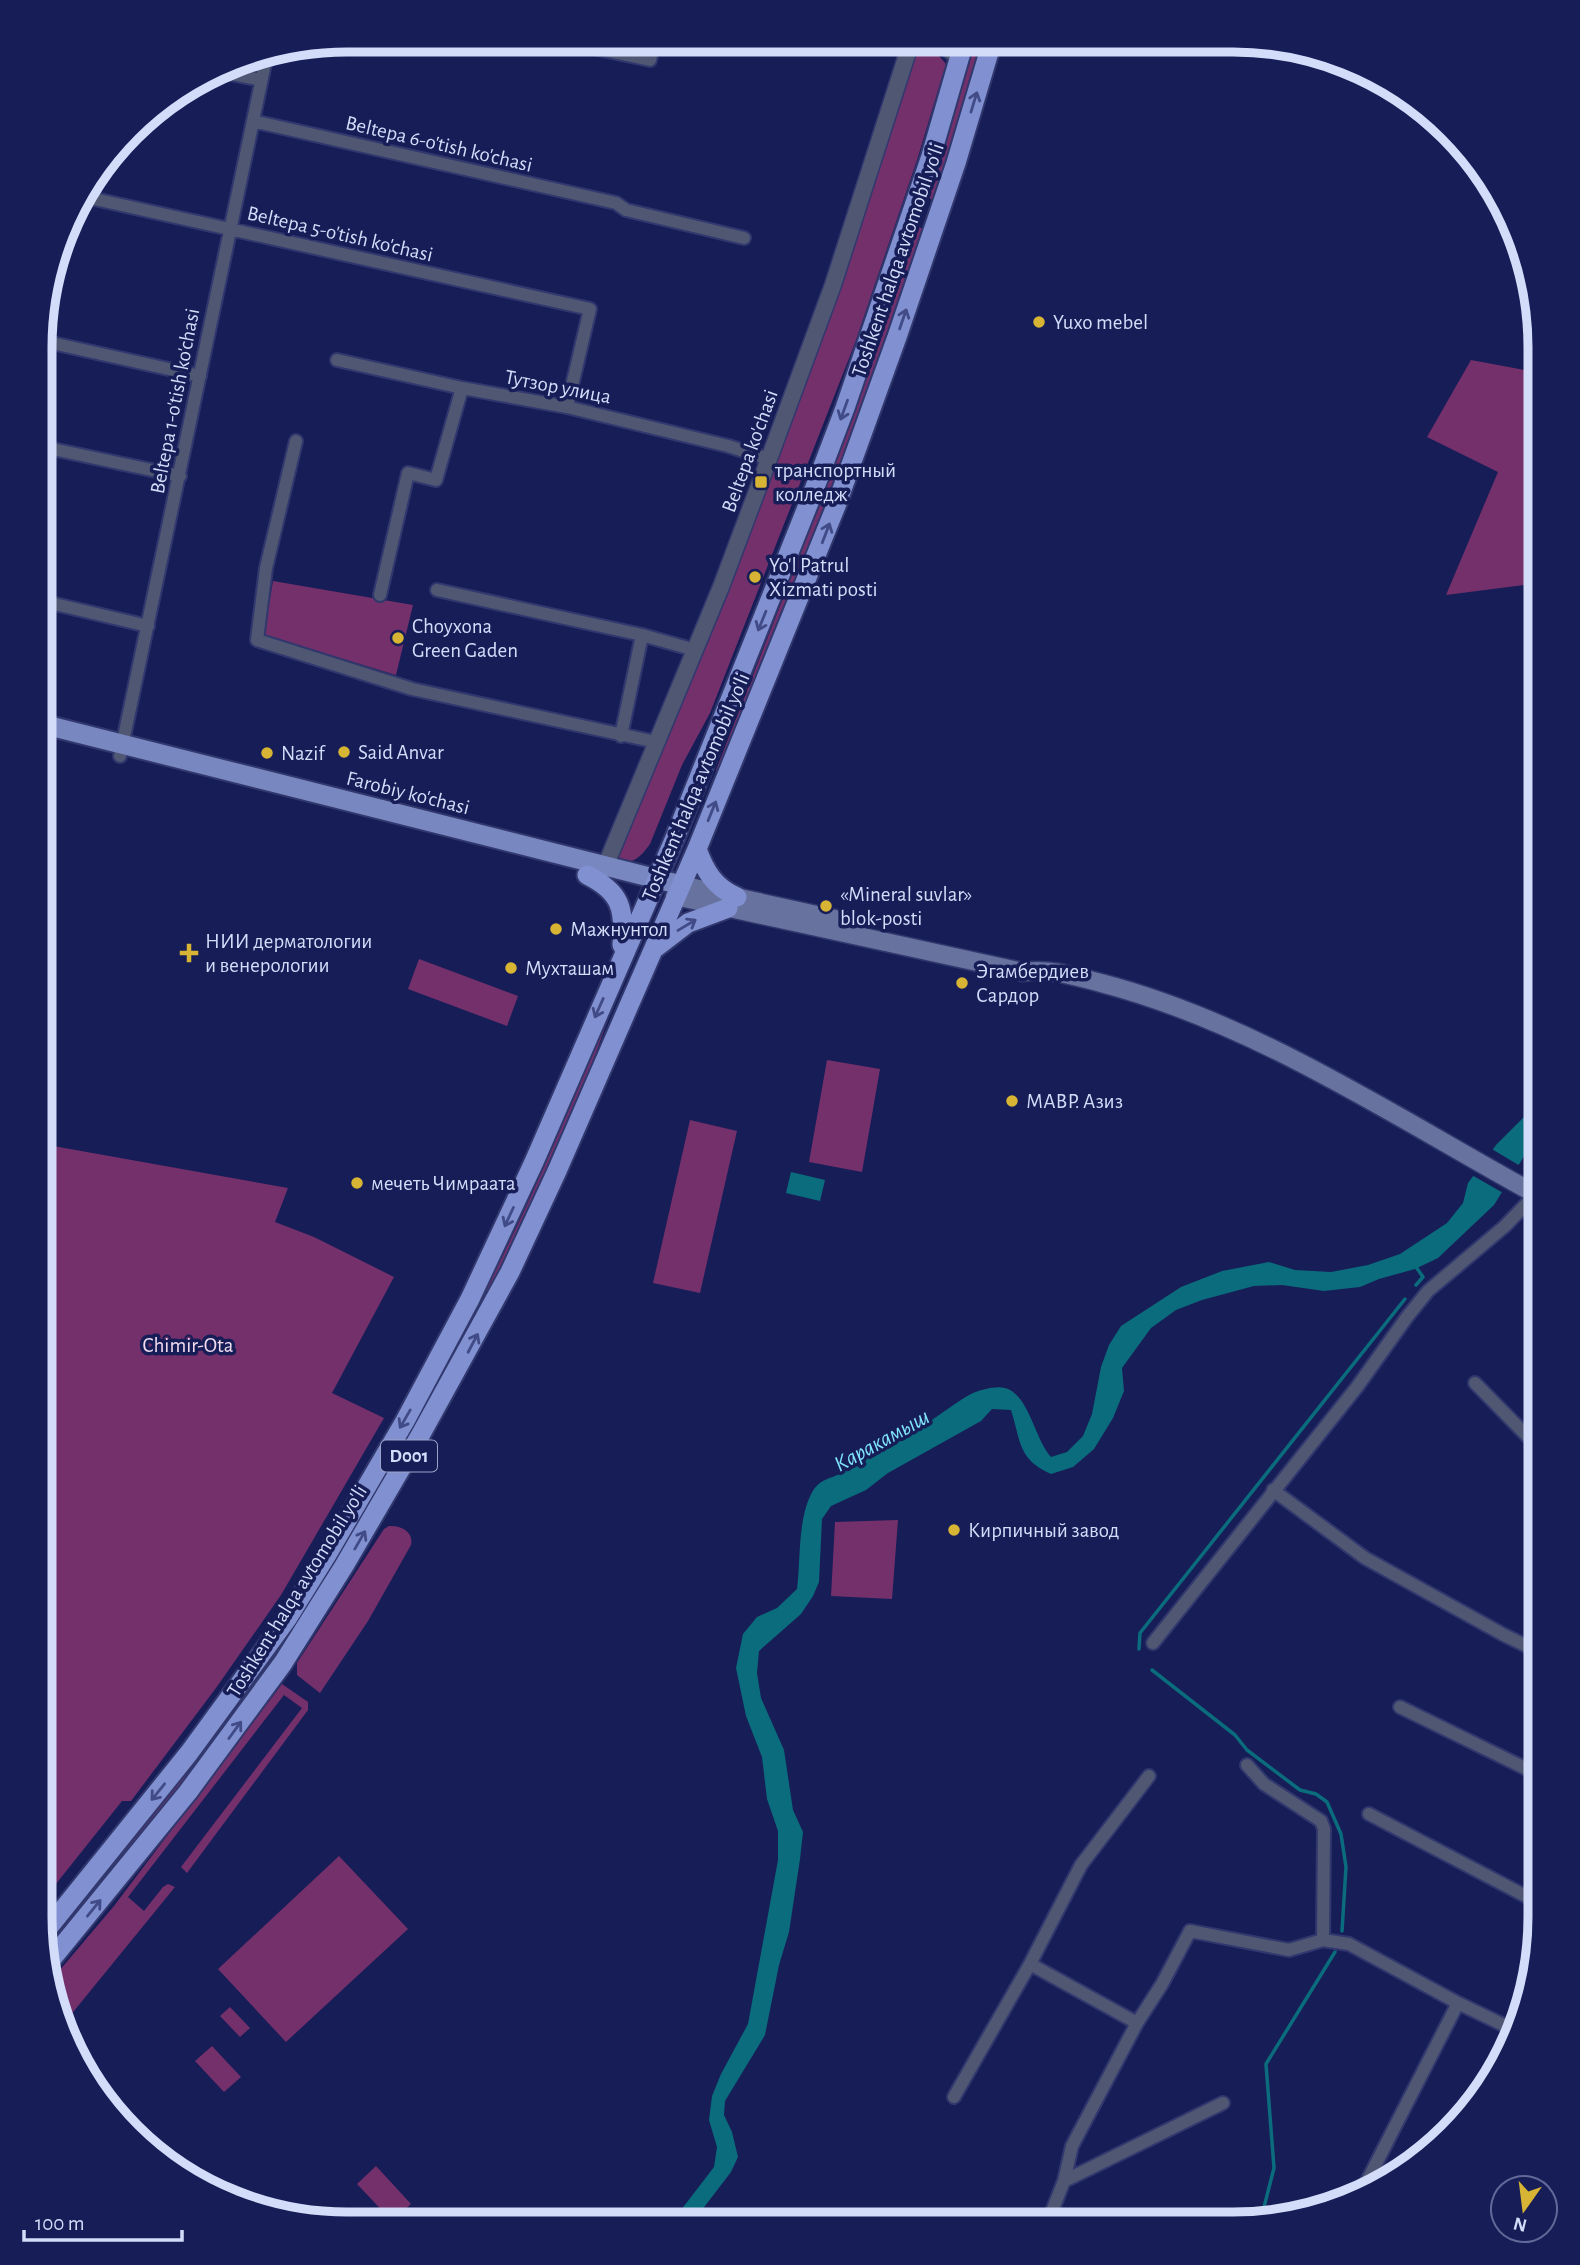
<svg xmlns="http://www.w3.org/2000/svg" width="1580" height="2265" font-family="'Alegreya Sans',sans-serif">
<rect width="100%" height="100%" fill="#171d57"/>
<path fill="#74306b" d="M976,42H983L934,200L927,198Z
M918,45L940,57L946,64L917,160L855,343L710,713L682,765L650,844C642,855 635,864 621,861L618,856L725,594L823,331Z
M918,227L924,229C852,448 765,662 675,874L718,772L716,770C786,590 858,411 918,227Z
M1471,360L1540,373V583L1446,595L1498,472L1427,437Z
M273,581L413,605L396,675L264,635Z
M646,928L613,1006L578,1102L511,1251L395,1468L265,1676L259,1672C338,1543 420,1417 489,1283C548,1168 594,1046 646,928Z
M419,959L518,996L507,1026L408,989Z
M827,1060L880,1069L862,1172L809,1162Z
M690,1120L737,1131L700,1293L653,1283Z
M42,1144L288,1188L275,1222L314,1237L394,1277L332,1393L384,1418L281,1595L216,1688L131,1801H122L40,1904Z
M898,1520L892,1599L831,1596L835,1522Z
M389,1526C401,1525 414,1532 411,1545L368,1621L320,1693L297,1675V1663L384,1529Z
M282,1684L308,1702V1710L187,1873L181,1867L302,1708L284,1695L128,1897L144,1911L163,1887L168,1884L175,1887L65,2022L54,1977L114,1906Z
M240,1700L245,1704L219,1739L48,1953L46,1944Z
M339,1856L408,1929L286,2042L218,1969Z
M230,2007L250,2028L240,2037L220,2016Z
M212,2046L241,2077L224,2092L195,2061Z
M376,2166L411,2204L392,2221L357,2184Z"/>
<path fill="#0a6c7c" d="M1539,1102V1132L1494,1205L1438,1258L1415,1269L1379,1279L1360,1287L1324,1291L1282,1285L1254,1286L1202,1300L1176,1310L1151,1328L1122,1368L1124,1391L1113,1418L1094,1449L1073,1467L1051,1474C1018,1459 1021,1442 1011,1410L992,1409L981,1421L888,1473L866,1490L831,1506L822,1519L819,1582L813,1596L801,1614L759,1651L757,1673L761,1698L784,1750L793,1810L803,1832L800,1859L789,1932L779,1965L765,2035L725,2101L724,2115L732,2132L738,2157L731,2172L692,2223H671L714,2167L717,2147L709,2120L712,2096L721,2074L748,2024L778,1860V1831L767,1799L762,1757L746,1716L736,1668L743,1634L757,1617L777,1608L797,1589C801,1559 797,1516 814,1489C822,1478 831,1479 841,1473C848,1468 853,1459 860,1454C879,1442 904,1436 924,1425C941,1415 955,1402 973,1393C983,1389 1000,1384 1010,1390C1030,1401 1036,1441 1051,1457L1067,1452L1083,1436L1092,1414L1101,1367L1109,1345L1121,1326L1181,1287L1222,1271L1269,1262L1295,1270L1331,1272L1368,1265L1400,1254L1447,1223L1463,1203L1468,1183L1496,1145Z
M791,1172L825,1180L820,1201L786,1193Z"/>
<path fill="#171d57" d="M1490,1148L1522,1167L1505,1194L1470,1174Z"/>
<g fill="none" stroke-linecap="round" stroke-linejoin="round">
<path stroke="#0a6c7c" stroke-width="3.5" d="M1416,1267L1423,1277L1416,1285
M1139,1649L1140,1633L1405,1299
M1152,1670L1235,1735L1247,1750L1300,1790L1316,1794L1327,1802L1341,1834L1346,1867L1342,1931
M1262,2215L1274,2168L1266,2064L1335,1952"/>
<defs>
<path id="minor" d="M561,41L650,60L654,41
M222,72L261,80
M253,121L616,203L626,210L744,238
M81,196L590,309L567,407
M43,341L200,376
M337,360L462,388L567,407L728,446L769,459
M296,441L266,568L257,640L412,689L656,742
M43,447L180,476
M437,590L642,635L695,650
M380,595L408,473L436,480L462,388
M42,601L148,626
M621,736L642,635
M120,756L267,54
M1475,1383L1539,1448
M1273,1490L1365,1558L1504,1635L1539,1652
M1153,1643L1357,1387L1407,1317L1428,1291L1505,1226L1536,1194
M1400,1707L1539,1775
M1247,1765L1264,1784L1321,1821L1324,1829L1323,1940
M1369,1814L1539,1903
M1030,1964L1137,2023
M954,2097L1030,1964L1081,1865L1149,1776
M1064,2181L1223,2103
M1360,2195L1458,2003
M1243,2222L1258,2216
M1047,2224L1064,2181L1072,2146L1137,2023L1162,1984L1190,1931L1289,1950L1323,1940L1349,1944L1458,2003L1516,2031"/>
<path id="tertiary" d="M939,42L960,58
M605,867L721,587L769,459L833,285L911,42"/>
<path id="secondary" d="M681,885L844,921
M675,896L1023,972C1050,968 1074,976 1101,983C1258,1024 1398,1119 1539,1196"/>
<path id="primary" d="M42,724L681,885"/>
<path id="trunk" d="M697,849C705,871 714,887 737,897
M587,875C621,892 625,909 622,945
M654,949L688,923L728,908
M44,1933L189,1753L287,1619L328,1553L405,1421L470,1299L534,1162L674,840L812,495L845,408L931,156L964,42
M50,1961L188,1792L283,1663L344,1566L421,1434L510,1272L557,1171L697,849L836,506L897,337L956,163L992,42"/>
</defs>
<use href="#minor" stroke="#31386e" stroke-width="16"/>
<use href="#tertiary" stroke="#31386e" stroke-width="19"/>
<use href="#secondary" stroke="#31386e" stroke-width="21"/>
<use href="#primary" stroke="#31386e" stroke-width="23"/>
<use href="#trunk" stroke="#31386e" stroke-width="23"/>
<use href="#minor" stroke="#505773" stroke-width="12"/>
<use href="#tertiary" stroke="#505773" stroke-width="16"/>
<use href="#secondary" stroke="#67729f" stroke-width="18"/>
<use href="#primary" stroke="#7987c1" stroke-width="19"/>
<use href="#trunk" stroke="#8190d0" stroke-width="19"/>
</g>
<defs><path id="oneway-shaft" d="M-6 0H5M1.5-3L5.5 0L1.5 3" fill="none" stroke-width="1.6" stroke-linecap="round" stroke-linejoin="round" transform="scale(1.75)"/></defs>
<g stroke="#414b87">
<use href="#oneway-shaft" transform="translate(974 102) rotate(-73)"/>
<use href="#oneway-shaft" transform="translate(903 319) rotate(-71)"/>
<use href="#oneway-shaft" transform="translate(844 410) rotate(110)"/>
<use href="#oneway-shaft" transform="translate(826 533) rotate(-69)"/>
<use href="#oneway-shaft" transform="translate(762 621) rotate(112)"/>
<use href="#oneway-shaft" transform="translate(712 811) rotate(-68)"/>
<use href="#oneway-shaft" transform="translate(687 925) rotate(-31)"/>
<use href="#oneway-shaft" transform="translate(599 1008) rotate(114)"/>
<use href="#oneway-shaft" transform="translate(509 1217) rotate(115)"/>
<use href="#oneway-shaft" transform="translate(473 1343) rotate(-62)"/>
<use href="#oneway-shaft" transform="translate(405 1419) rotate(120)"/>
<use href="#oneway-shaft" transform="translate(360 1540) rotate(-60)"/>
<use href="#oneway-shaft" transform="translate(235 1730) rotate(-54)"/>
<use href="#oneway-shaft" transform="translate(158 1792) rotate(129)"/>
<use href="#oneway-shaft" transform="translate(94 1908) rotate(-51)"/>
</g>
<g fill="#d7b434" stroke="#171d57" stroke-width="2.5">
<circle cx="1039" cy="322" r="7"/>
<rect x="754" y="475" width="14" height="14" rx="3.5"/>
<circle cx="755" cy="577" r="7"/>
<circle cx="398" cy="638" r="7"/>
<circle cx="344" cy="752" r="7"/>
<circle cx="267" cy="753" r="7"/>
<circle cx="826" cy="906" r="7"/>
<circle cx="556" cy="929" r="7"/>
<path d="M185.5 942.5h7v7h7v7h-7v7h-7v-7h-7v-7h7z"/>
<circle cx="511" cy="968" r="7"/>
<circle cx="962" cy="983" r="7"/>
<circle cx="1012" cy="1101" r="7"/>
<circle cx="357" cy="1183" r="7"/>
<circle cx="954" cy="1530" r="7"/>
</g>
<g text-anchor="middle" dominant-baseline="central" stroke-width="7" stroke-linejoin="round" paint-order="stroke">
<rect fill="#171d57" stroke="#9ba3c8" stroke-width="2" x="381" y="1440.5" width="56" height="31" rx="5"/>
<g font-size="19" font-weight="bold" fill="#d3dcf9">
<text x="409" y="1456">D001</text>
</g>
<g font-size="21" fill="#d3dcf9" stroke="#171d57">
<text transform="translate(439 144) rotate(13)">Beltepa 6-o'tish ko'chasi</text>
<text transform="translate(340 234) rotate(13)">Beltepa 5-o'tish ko'chasi</text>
<text transform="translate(898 260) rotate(-71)">Toshkent halqa avtomobil yo'li</text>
<text transform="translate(558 387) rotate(11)">Тутзор улица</text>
<text transform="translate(175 401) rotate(-79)">Beltepa 1-o'tish ko'chasi</text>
<text transform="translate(750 451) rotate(-70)">Beltepa ko'chasi</text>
<text transform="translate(696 787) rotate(-67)">Toshkent halqa avtomobil yo'li</text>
<text transform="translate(408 793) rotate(14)">Farobiy ko'chasi</text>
<text transform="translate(297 1591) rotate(-58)">Toshkent halqa avtomobil yo'li</text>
</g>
<g font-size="21" fill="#d3dcf9" stroke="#171d57" text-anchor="start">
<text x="1053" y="322">Yuxo mebel</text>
<text x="775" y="470">транспортный<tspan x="775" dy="24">колледж</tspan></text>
<text x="769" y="565">Yo'l Patrul<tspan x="769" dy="24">Xizmati posti</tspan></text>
<text x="412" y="626">Choyxona<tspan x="412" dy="24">Green Gaden</tspan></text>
<text x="358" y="752">Said Anvar</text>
<text x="281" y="753">Nazif</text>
<text x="840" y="894">«Mineral suvlar»<tspan x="840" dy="24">blok-posti</tspan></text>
<text x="570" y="929">Мажнунтол</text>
<text x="205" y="941">НИИ дерматологии<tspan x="205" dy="24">и венерологии</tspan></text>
<text x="525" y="968">Мухташам</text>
<text x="976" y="971">Эгамбердиев<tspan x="976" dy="24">Сардор</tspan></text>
<text x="1026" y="1101">МАВР. Азиз</text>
<text x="371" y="1183">мечеть Чимраата</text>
<text x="968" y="1530">Кирпичный завод</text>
</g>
<g font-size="21" fill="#f1dbed" stroke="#171d57">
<text x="188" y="1345">Chimir-Ota</text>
</g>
<g font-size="23" font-style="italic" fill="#80e7fd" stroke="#171d57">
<text transform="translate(882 1441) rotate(-29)">Каракамыш</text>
</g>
</g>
<path d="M0 0H1580V2265H0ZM347 52H1233A295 295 0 0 1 1528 347V1917A295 295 0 0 1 1233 2212H347A295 295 0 0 1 52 1917V347A295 295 0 0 1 347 52Z" fill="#171d57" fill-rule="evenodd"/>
<path fill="none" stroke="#d3dcf9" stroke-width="9" d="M347 52H1233A295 295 0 0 1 1528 347V1917A295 295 0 0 1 1233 2212H347A295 295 0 0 1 52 1917V347A295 295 0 0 1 347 52Z"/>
<g transform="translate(1524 2209) rotate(194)"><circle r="33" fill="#171d57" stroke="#626998" stroke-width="2"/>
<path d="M0-5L12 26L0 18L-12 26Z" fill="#d7b434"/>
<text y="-10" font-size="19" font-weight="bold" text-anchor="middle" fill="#d3dcf9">N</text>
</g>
<path d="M24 2230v10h158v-10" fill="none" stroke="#d3dcf9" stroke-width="3.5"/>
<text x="35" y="2230" font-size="21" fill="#d3dcf9" stroke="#171d57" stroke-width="5" paint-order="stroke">100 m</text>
</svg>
